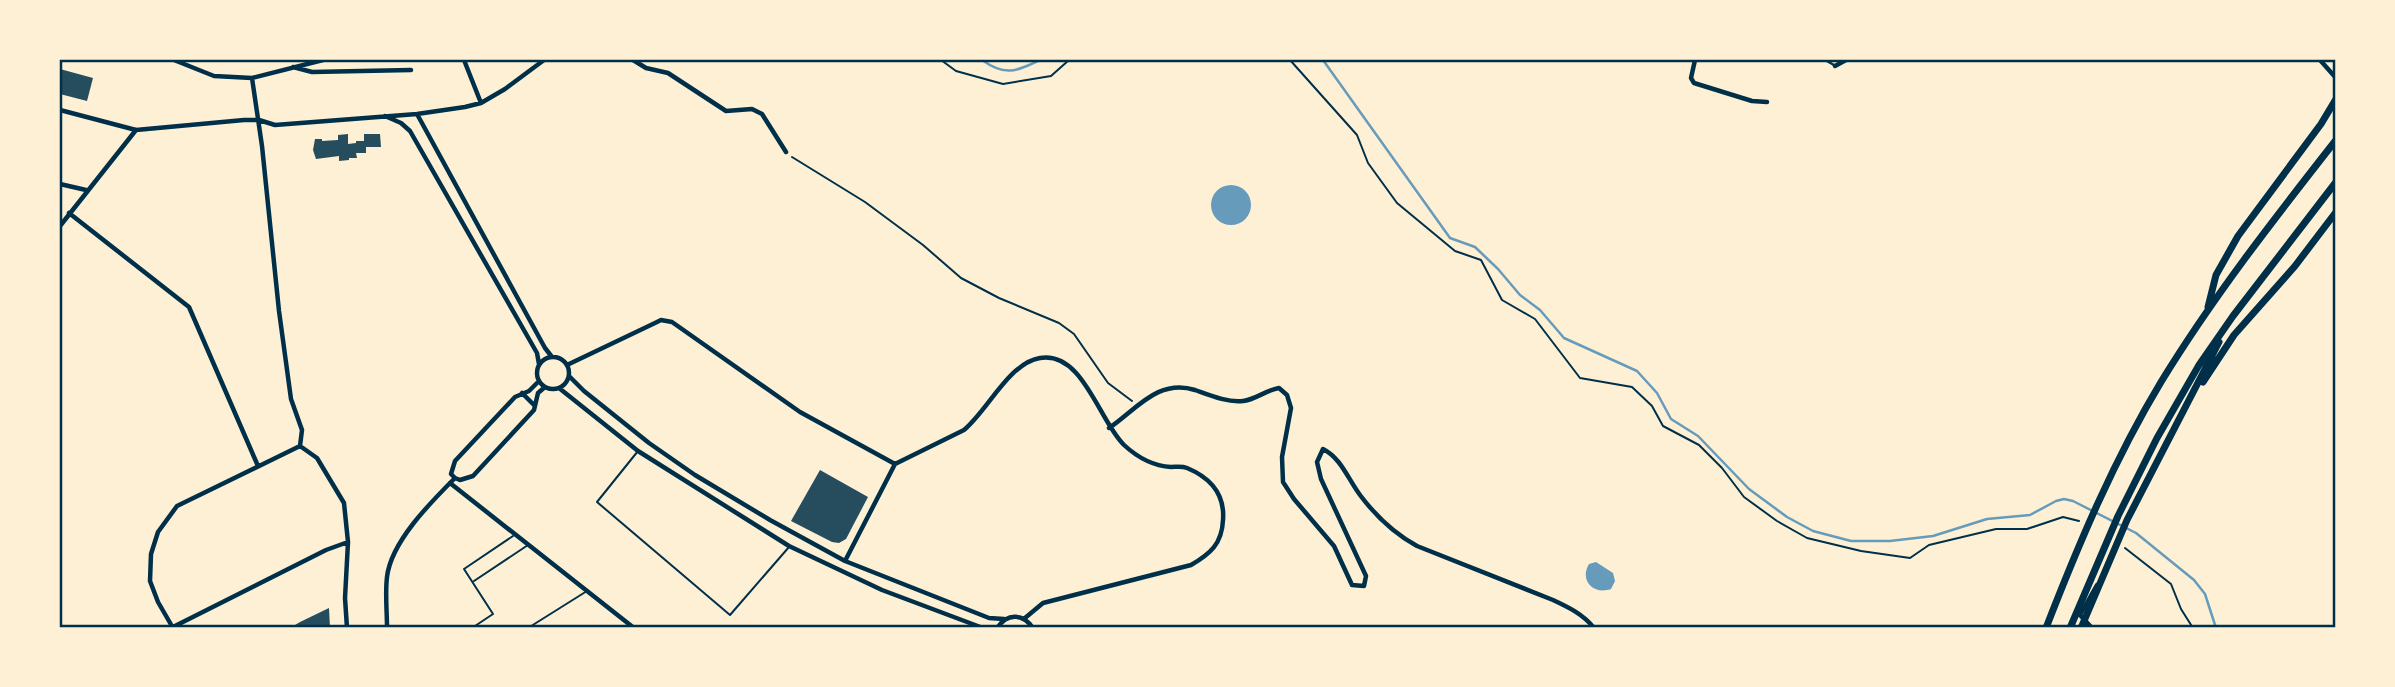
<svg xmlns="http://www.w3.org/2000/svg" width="2395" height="687" font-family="Cabin,sans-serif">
<rect width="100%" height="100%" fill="#fdf0d5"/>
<path fill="#669bbc" d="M1211 205a20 20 0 1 1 40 0a20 20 0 1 1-40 0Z
M1596,562L1613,573L1615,581L1611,589C1594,595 1579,581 1589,564Z"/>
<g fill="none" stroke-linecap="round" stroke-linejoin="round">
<path stroke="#669bbc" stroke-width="2.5" d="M982,60C1006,77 1016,71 1040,60
M1323,60L1450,238L1475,247L1498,269L1520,295L1540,310L1564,338L1637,371L1657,393L1671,419L1698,436L1749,489L1787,517L1813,531L1851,541H1890L1933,536L1987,519L2030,515L2056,501L2064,499L2073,501L2136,533L2194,580L2205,594L2216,628"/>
</g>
<path fill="#264d5e" d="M60,69L93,78L87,101L60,94Z
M348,134V144L356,143V141H364V134H380L381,147H366V153H356L357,158H349V160L339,161V156L316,159L313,150L315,139H322V141L338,140V135Z
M820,470L868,497L846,539L839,543L832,542L791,521Z
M329,608L330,628H290L300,622Z"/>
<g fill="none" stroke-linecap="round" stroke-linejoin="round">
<path stroke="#003049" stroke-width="2" d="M941,60L956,71L1003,84L1051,76L1069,60
M1290,60L1357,135L1368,163L1397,203L1455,251L1481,260L1502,300L1535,319L1580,378L1632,387L1652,406L1663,426L1699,445L1722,468L1744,497L1777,521L1807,538L1861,551L1910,558L1929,545L1996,529H2027L2063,517L2079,521
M792,157L865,202L923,245L961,278L999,298L1059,323L1074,334L1108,383L1132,401
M2125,548L2171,584L2181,609L2193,628"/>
<path stroke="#003049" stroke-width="2" d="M638,451L597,502L730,615L789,547
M474,581L528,545
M472,628L493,614L464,569L513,536
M528,628L587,591"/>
<path stroke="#003049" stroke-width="2.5" d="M1825,60L1834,65"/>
<path stroke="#003049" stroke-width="4.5" d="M174,60L214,76L252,78L323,60
M464,60L481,103
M633,60L646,68L668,73L726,111L752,109L762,114L786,152
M1695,60L1691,78L1694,83L1752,101L1767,102
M2320,60L2336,78
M1835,66L1846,60
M293,67L312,72L411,70
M252,78L262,146L279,311L291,399L302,430L300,446
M60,110L136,130L244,120H259L275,125L417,114L465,107L481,103L505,89L544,60
M417,114L545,348L552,357
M385,116L401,123L410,131L537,353L539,364
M60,184L86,190
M69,213L189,307L258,466
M60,226L136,130
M537 373a16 16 0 1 1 32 0a16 16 0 1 1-32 0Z
M567,365L655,323L661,320L672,322L800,412L895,464
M569,376L584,391L649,443L695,475L770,520L845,561L989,618L1004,619
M559,388L638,451L789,546L882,590L983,628
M522,393L534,405
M1109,428C1136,410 1158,378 1195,390C1209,395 1228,403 1243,401C1255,400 1266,390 1279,388L1287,395L1291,408L1282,457L1283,482L1294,499L1334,546L1352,585L1364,586L1366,576L1321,479L1317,462L1323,449C1341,458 1348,479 1360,495C1375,515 1395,534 1417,546L1553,600C1568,607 1583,614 1594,628
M300,446L317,458L344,503L348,542L345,598L347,628
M455,478L451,474L455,461L515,397L529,391L539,381
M455,478L460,480L473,476L534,410L538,393L545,387
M450,483L634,628
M845,561L895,464L964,430C988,410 1009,363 1040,358C1083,351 1099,421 1124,445C1137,457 1154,466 1171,467C1177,467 1182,466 1187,468C1211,478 1225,494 1223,520C1222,544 1210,554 1191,565L1043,603L1025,618
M173,627L326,550L348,542
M173,628L158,602L150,581L151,554L158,532L177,506L300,446
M387,628C387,611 385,593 387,577C391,542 430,503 455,478
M997,628C1008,612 1023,614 1033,628
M2092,628L2080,615L2097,585"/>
<path stroke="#003049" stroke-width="7" d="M2208,307L2216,275L2238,236L2321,124L2336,99
M2203,382L2234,335L2295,266L2336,212
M2046,628C2079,543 2114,460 2161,382C2213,297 2274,219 2336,140
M2070,628L2118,516L2157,438L2199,365L2233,316L2336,182
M2081,628L2127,520L2219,342"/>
</g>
<rect width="2395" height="687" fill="none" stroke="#fdf0d5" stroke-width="122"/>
<rect x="61" y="61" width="2273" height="565" fill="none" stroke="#003049" stroke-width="2.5"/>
</svg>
